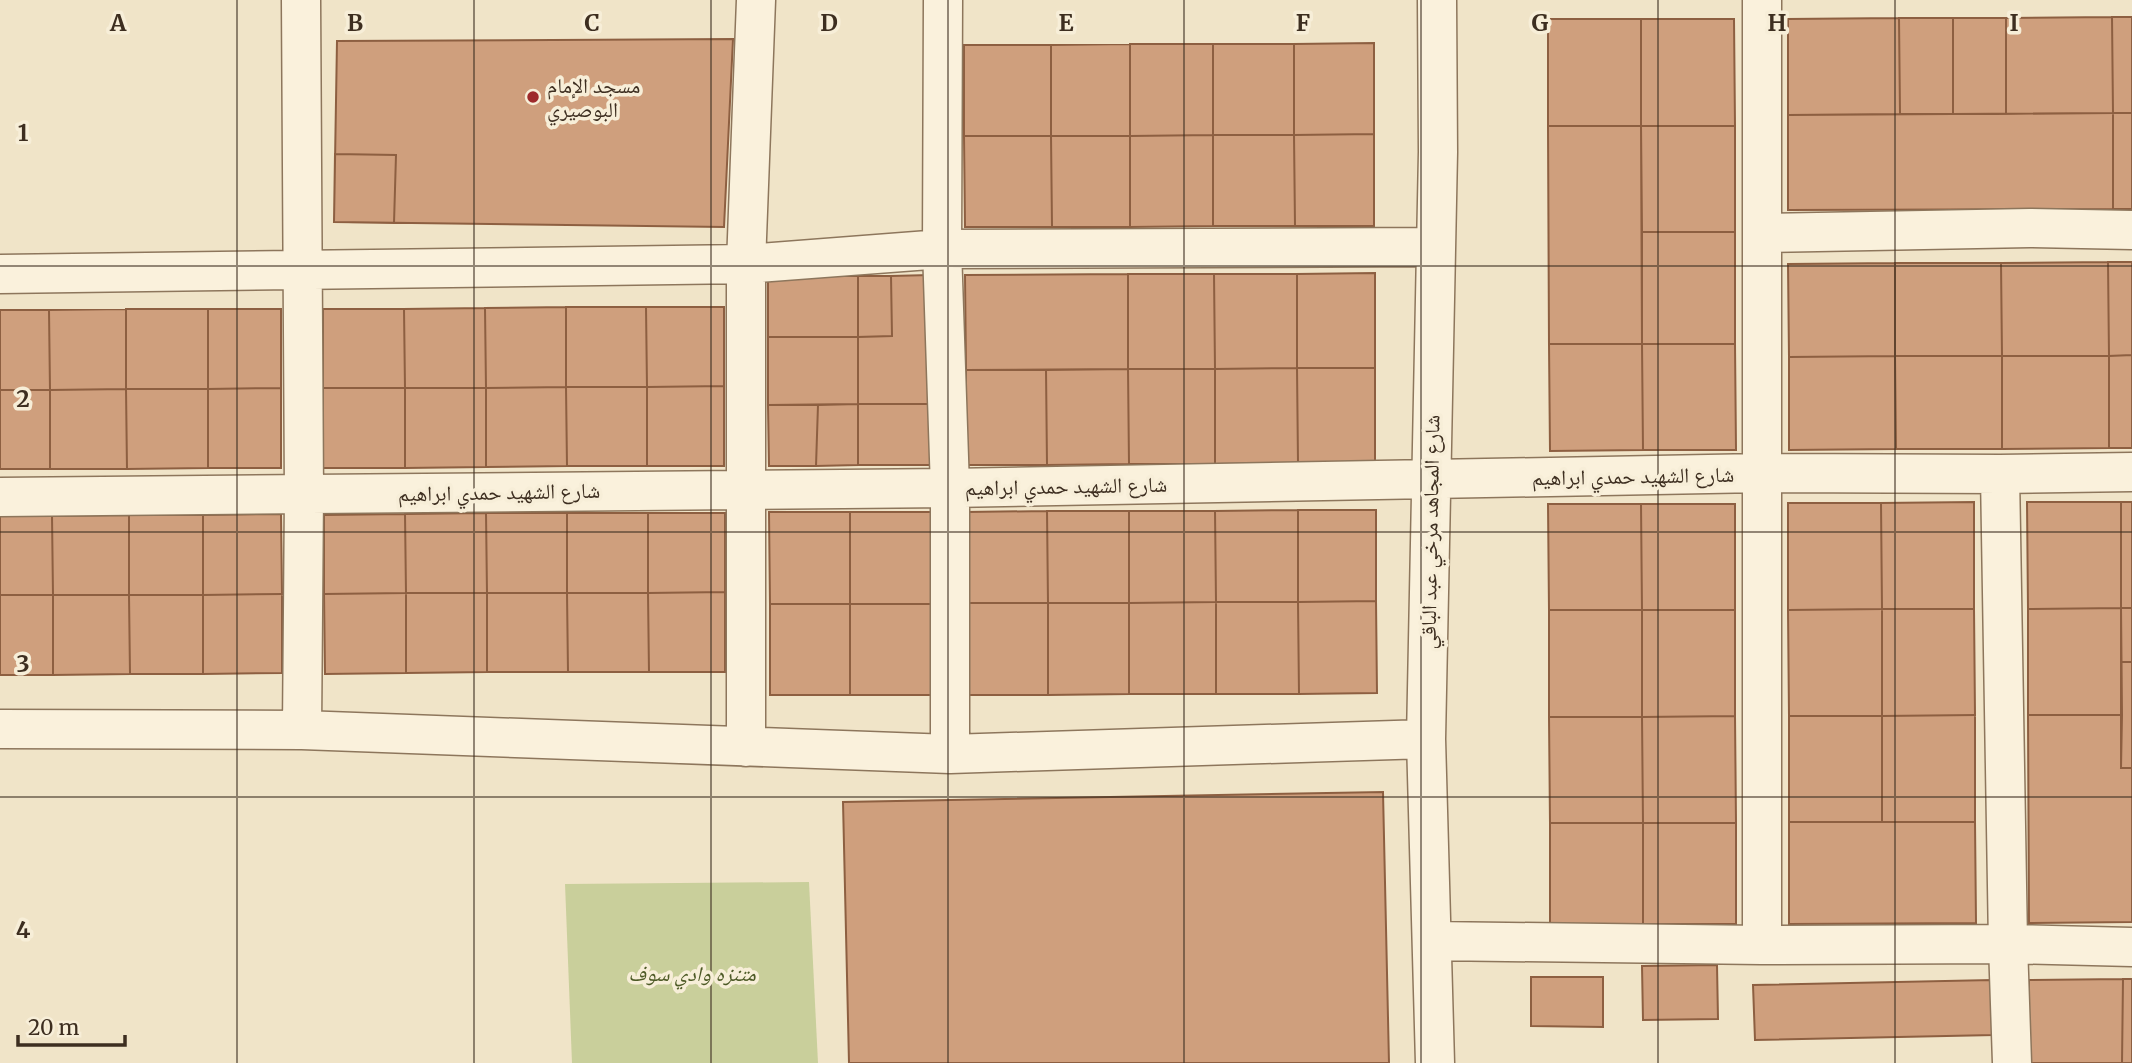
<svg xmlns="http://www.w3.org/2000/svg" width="2132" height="1063" font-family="Merriweather,'Noto Naskh Arabic',serif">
<rect width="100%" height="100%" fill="#f0e4c8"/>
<path fill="#c9cf9b" d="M809,882L818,1063H572L565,884Z"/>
<path fill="#cf9f7d" stroke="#8d5f41" stroke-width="2" d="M2112,17H2132V113H2113Z
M2112,17L2113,113L2006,114V18Z
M1899,18L1900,114L1788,115V19Z
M1899,18H1953V114H1900Z
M1953,18H2006V114H1953Z
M1548,19H1641V126H1548Z
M1641,19H1734L1735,126H1641Z
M733,39L724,227L334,222L337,41Z
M1374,43V134L1294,135V44Z
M1130,44V136H1051V45Z
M1130,44H1213V135L1130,136Z
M1213,44H1294V135H1213Z
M964,45H1051V136H964Z
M2113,113V209L1788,210V115Z
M2113,113H2132V209H2113Z
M1548,126H1641L1642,344H1549Z
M1641,126H1735V232H1642Z
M1374,134V226H1295L1294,135Z
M1213,135H1294L1295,226H1213Z
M1213,135V226L1130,227V136Z
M964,136H1051L1052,227H965Z
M1051,136H1130V227H1052Z
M335,154L396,155L394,223L334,222Z
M1642,232H1735V344H1642Z
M2108,262H2132V355L2109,356Z
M2108,262L2109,356H2002L2001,263Z
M1895,263V356L1789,357L1788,264Z
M1895,263H2001L2002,356H1895Z
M1375,273V368H1297V274Z
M1128,274H1214L1215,369H1128Z
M1128,274V369L966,370L965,275Z
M1214,274H1297V368L1215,369Z
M930,275V404H858V337L892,336L891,276Z
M768,276H858V337H768Z
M858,276H891L892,336L858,337Z
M566,307V387L486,388L485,308Z
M566,307H646L647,387H566Z
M646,307H724V386L647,387Z
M485,308L486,388H405L404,309Z
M126,309V389L50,390L49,310Z
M126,309H208V389H126Z
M208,309H281V388L208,389Z
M323,309H404L405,388H323Z
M0,310H49L50,390H0Z
M768,337H858V404L768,405Z
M1549,344H1642L1643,450L1550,451Z
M1642,344H1735L1736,450H1643Z
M2132,355V448H2109V356Z
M1895,356L1896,449L1789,450V357Z
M1895,356H2002V449H1896Z
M2002,356H2109V448L2002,449Z
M1297,368H1375V463H1298Z
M1297,368L1298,463L1215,464V369Z
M1128,369L1129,464L1047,465L1046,370Z
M1128,369H1215V464H1129Z
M966,370H1046L1047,465H966Z
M724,386V466H647V387Z
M566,387H647V466H567Z
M566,387L567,466L486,467V388Z
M281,388V468H208V389Z
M323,388H405V468H323Z
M405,388H486V467L405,468Z
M126,389L127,469H50V390Z
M126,389H208V468L127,469Z
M0,390H50V469H0Z
M858,404V465L816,466L818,405Z
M858,404H930L931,465H858Z
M768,405H818L816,466H769Z
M1974,502V609H1882L1881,503Z
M2027,502H2121V608L2028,609Z
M2121,502H2132V608H2121Z
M1788,503H1881L1882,609L1788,610Z
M1548,504H1641L1642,610H1549Z
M1641,504H1735V610H1642Z
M1298,510H1376V601L1298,602Z
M1298,510V602H1216L1215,511Z
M1047,511H1129V603H1048Z
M1047,511L1048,603H966V512Z
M1129,511H1215L1216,602L1129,603Z
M769,512H850V604H770Z
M850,512H931V604H850Z
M486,513L487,593H406L405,514Z
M486,513H567V593H487Z
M567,513H648V593H567Z
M648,513H725V592L648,593Z
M281,514L282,594L203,595V515Z
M405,514L406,593L324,594V515Z
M129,515V595H53L52,516Z
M129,515H203V595H129Z
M0,516H52L53,595H0Z
M725,592V672H649L648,593Z
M406,593H487V672L406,673Z
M406,593V673L325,674L324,594Z
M487,593H567L568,672H487Z
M567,593H648L649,672H568Z
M282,594V673L203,674V595Z
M0,595H53V675H0Z
M53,595H129L130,674L53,675Z
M129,595H203V674H130Z
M1376,601L1377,693L1299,694L1298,602Z
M1216,602V694H1129V603Z
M1216,602H1298L1299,694H1216Z
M966,603H1048V695H967Z
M1048,603H1129V694L1048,695Z
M770,604H850V695H770Z
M850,604H931V695H850Z
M2121,608L2122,715H2028V609Z
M2121,608H2132V662H2121Z
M1882,609H1974L1975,715L1882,716Z
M1882,609V716H1789L1788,610Z
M1549,610H1642V717H1549Z
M1642,610H1735V716L1642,717Z
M2121,662H2132V768H2121Z
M1975,715V822H1882V716Z
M2028,715H2122L2121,768H2132V922L2029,923Z
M1735,716L1736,823H1643L1642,717Z
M1789,716H1882V822H1789Z
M1549,717H1642L1643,823H1550Z
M1383,792L1389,1063H849L843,802Z
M1789,822H1975L1976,923L1789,924Z
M1550,823H1643V924H1550Z
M1643,823H1736V924H1643Z
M1717,965L1718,1019L1643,1020L1642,966Z
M1531,977H1603V1027L1531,1026Z
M2123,979H2132V1063H2122Z
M2123,979L2122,1063H2029V980Z
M1992,980L1994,1035L1755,1040L1753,985Z"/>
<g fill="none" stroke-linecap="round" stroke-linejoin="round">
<defs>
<path id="minor" d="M301,0L304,494L302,730
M943,0L942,249L950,488V754
M1762,0V945
M1762,233L2030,228L2132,230
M0,274L746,264L942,249L1435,247
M2000,474L2008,944L2012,1063
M0,497L950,488L1761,473L2000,474L2132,472
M0,729L302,730L950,754L1426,739
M746,747V264L756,0
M1432,941L1762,945L2008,944L2132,947
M1435,1063L1426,739L1438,152L1437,0"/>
</defs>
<use href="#minor" stroke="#8d765c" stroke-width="41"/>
<use href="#minor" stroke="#faf1dc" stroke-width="38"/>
</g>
<path fill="none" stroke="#3d2e20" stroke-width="2" stroke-opacity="0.55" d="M237,0V1063M474,0V1063M711,0V1063M948,0V1063M1184,0V1063M1421,0V1063M1658,0V1063M1895,0V1063M0,266H2132M0,532H2132M0,797H2132"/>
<circle fill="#9e2a2b" stroke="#f7eed8" stroke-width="2.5" cx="533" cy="97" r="7"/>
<g text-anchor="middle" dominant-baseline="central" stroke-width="7" stroke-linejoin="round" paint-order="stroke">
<g font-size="21" fill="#3d2e20" stroke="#f7eed8" text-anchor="start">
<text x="547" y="85">مسجد الإمام<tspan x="547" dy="24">البوصيري</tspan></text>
</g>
<g font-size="21" fill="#3d2e20" stroke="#f7eed8">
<text transform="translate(1633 476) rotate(-1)">شارع الشهيد حمدي ابراهيم</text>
<text transform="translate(1066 486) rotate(-1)">شارع الشهيد حمدي ابراهيم</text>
<text transform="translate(499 492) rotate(-1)">شارع الشهيد حمدي ابراهيم</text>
<text transform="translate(1430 532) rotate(-89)">شارع المجاهد مرخي عبد الباقي</text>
</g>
<g font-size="21" font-style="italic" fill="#4d5a26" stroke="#f7eed8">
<text x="692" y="973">متنزه وادي سوف</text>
</g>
</g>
<g font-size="23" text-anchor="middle" font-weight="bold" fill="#3d2e20" stroke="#f7eed8" stroke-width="7" stroke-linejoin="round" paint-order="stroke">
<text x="118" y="31">A</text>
<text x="355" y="31">B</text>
<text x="592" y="31">C</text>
<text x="829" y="31">D</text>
<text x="1066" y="31">E</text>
<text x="1303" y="31">F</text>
<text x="1540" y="31">G</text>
<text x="1777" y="31">H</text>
<text x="2014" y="31">I</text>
<text x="23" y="141">1</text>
<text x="23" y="407">2</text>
<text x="23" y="672">3</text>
<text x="23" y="938">4</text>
</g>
<path d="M18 1035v10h107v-10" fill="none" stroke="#3d2e20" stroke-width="3.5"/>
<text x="28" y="1035" font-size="21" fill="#3d2e20" stroke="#f7eed8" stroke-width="5" paint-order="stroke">20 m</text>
</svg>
